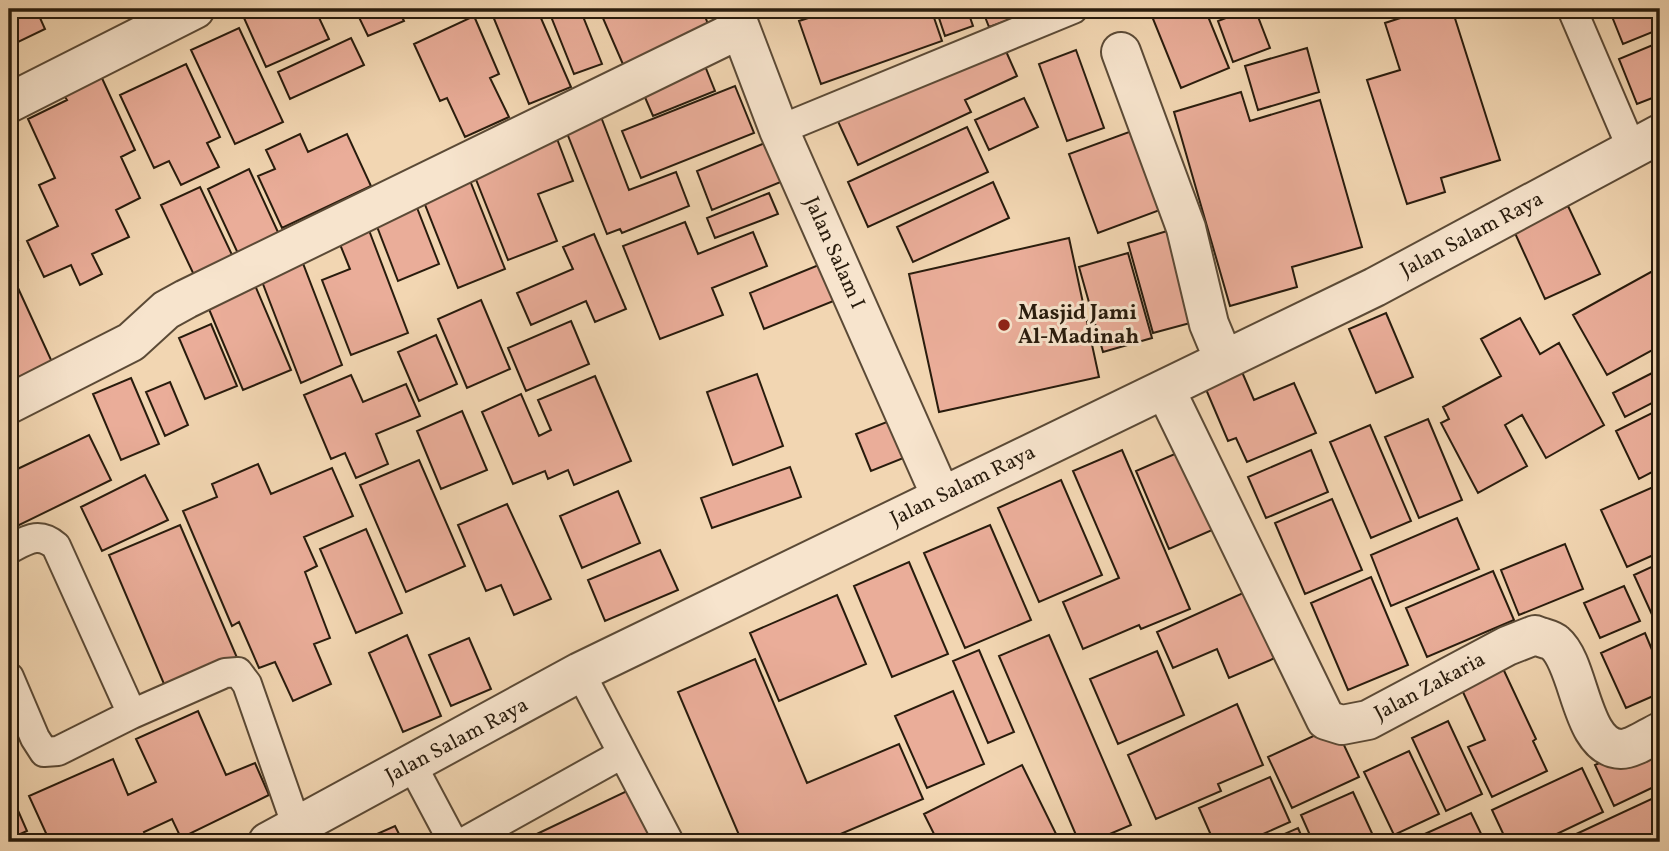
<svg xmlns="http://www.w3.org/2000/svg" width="1669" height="851" font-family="Vollkorn,serif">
<rect width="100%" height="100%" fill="#f2d6b2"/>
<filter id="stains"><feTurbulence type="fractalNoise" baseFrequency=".00286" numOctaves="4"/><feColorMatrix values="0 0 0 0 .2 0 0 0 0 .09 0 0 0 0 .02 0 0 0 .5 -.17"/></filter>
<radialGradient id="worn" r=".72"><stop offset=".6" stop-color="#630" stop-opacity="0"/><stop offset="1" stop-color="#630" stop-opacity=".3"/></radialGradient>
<path fill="#eaad99" stroke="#291c0d" stroke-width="2" d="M9,9H36L45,29L14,44L9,32Z
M240,9H315L329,39L266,67Z
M355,9H398L404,21L368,36Z
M490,9H537L571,87L529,104Z
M548,9H580L602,64L574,74Z
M599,9H702L712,34L625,69Z
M836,9H931L942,41L821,84L799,21Z
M936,9H967L973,26L945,36Z
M982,9H1024L1026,14L989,27Z
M1149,9H1205L1229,68L1181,88Z
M1249,9H1255L1270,48L1233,62L1218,21Z
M1428,9H1452L1500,160L1441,178L1445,192L1407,204L1367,80L1400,70L1385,23Z
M1609,9H1653L1660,29L1623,44Z
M474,16L499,74L490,78L509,117L465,137L447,98L440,101L414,44Z
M239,28L283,122L235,144L191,50Z
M351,38L364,65L290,99L278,72Z
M1660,42V95L1637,104L1619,59Z
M1307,48L1319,92L1258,110L1245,66Z
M1005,49L1017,76L965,100L971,112L858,165L836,117Z
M1076,50L1104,128L1067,141L1039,64Z
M701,56L715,91L653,116L638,81Z
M186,64L220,137L207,143L219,167L181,185L169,161L154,168L120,95Z
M101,76L135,150L121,157L140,198L116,210L129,237L92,254L102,274L80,285L71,265L44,277L27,241L58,226L39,185L55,178L28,119L67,100L63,94Z
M735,86L754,133L641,178L622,131Z
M1241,92L1250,121L1320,100L1362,247L1292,267L1297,287L1230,306L1174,112Z
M1024,98L1038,127L989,150L975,120Z
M598,109L629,190L676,172L689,206L622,233L620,229L607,234L563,123Z
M967,127L988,172L868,227L848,182Z
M1140,128L1168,207L1098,233L1069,154Z
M554,131L573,181L538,194L557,241L508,260L473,172Z
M300,134L308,152L347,134L371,186L282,228L258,176L275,169L266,150Z
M772,140L788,179L712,210L697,171Z
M249,169L283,243L242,262L208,189Z
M467,173L505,269L458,288L420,192Z
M993,182L1009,218L913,262L897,227Z
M200,187L233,257L194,275L161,205Z
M769,193L778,214L715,238L707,218Z
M412,195L439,264L398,281L371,211Z
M1568,206L1600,274L1545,299L1514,231Z
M685,222L698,254L753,232L767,266L712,288L723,315L660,339L623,246Z
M367,225L408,333L351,355L322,280L350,269L337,237Z
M1180,227L1205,319L1153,333L1128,243Z
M594,234L626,309L595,322L586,301L531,325L517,293L573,269L563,247Z
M1069,238L1099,377L939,412L909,274Z
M9,241L18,260L9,264Z
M299,253L342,365L301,383L258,271Z
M1128,253L1152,338L1103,352L1079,267Z
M826,262L841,298L764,329L750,293Z
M1660,267V346L1607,375L1573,315Z
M251,276L291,370L243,390L203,295Z
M18,288L52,362L9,383V293Z
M481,300L510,369L467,388L438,319Z
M1386,313L1413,377L1376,393L1349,329Z
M1520,318L1540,354L1559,343L1604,425L1546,458L1522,415L1505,425L1527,466L1478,493L1441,423L1449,419L1443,407L1501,376L1481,339Z
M571,321L589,364L526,391L508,348Z
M211,324L237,386L205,399L179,338Z
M436,335L457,384L419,401L398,352Z
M1660,369V399L1625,417L1613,393Z
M1242,372L1254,400L1294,383L1316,433L1247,462L1236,438L1228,441L1205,387Z
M757,374L783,446L733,465L707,392Z
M351,375L363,402L406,384L420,416L376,434L388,464L356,478L345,453L331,459L304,395Z
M595,376L631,461L574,485L568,470L548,479L545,471L513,484L482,412L521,394L539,436L551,430L538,400Z
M131,378L159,444L121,460L93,394Z
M170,382L188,425L165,436L146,392Z
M1660,409V468L1639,479L1616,431Z
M462,411L487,470L441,489L417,431Z
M897,418L911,455L871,471L856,434Z
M1428,419L1462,500L1419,518L1385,437Z
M1370,425L1411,521L1371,538L1330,442Z
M89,435L111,480L9,530V473Z
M1186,449L1219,527L1169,549L1136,471Z
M1122,450L1190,609L1141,629L1139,625L1083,649L1063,602L1119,578L1073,471Z
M1311,450L1328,492L1266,518L1248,477Z
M419,460L465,566L406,592L360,485Z
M258,464L271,494L332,468L353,516L304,537L317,566L305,572L330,638L314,644L331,684L293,701L275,662L259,668L239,622L232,626L183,511L217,497L212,484Z
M790,467L801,497L712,528L701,498Z
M145,475L168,520L102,551L81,507Z
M1061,480L1102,575L1039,602L998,508Z
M1660,484V552L1627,567L1601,510Z
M618,491L640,543L582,568L560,516Z
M1332,499L1362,570L1305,594L1275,523Z
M507,504L551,599L514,615L501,585L486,591L458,525Z
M1457,518L1479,569L1391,606L1371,555Z
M180,525L238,660L167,691L109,555Z
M990,525L1031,620L965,648L924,553Z
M366,529L402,613L356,633L320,549Z
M1565,544L1583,589L1519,615L1501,570Z
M660,550L678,590L605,621L588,580Z
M909,562L948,654L892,677L854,586Z
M1660,563V630H1659L1634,575Z
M1493,571L1514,620L1427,657L1406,608Z
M1371,577L1408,665L1348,690L1311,603Z
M1624,586L1640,621L1600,638L1584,603Z
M1254,588L1282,655L1229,678L1217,649L1173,668L1157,632Z
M837,595L866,664L779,701L750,633Z
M1645,633L1660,669V693L1626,708L1601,653Z
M407,635L441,716L403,732L369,653Z
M1049,635L1131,825L1091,842H1079L999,656Z
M469,638L491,689L451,706L429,655Z
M979,650L1014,732L988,743L953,661Z
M1157,651L1184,715L1118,744L1090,679Z
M755,659L807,783L899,744L923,799L831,838L833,842H742L678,692Z
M1499,660L1536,739L1533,741L1547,771L1492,797L1468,747L1485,740L1457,679Z
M953,691L984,764L927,788L895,716Z
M1237,704L1263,765L1218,784L1221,791L1156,819L1128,755Z
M198,711L226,775L255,763L269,795L181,838L172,819L144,832L149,842H50L29,796L113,759L128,795L156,782L136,739Z
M1448,721L1482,794L1446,811L1412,738Z
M1335,726L1359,777L1292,808L1268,757Z
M1660,735V784L1614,806L1595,765Z
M1409,751L1439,814L1394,835L1364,772Z
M1022,765L1060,842H938L924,814Z
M1582,768L1603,812L1540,842H1507L1492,810Z
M1270,777L1290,822L1245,842H1214L1199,808Z
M9,790L27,831L9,839Z
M629,790L654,842H520Z
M1353,792L1376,842H1313L1301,815Z
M1660,795V842H1559Z
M1471,813L1485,842H1407Z
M395,826L403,842H359Z
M1298,828L1304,842H1266Z"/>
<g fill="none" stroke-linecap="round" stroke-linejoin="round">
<defs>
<path id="service" d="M1572,9L1632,149
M779,130L1073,9
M9,549C27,540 39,531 56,546L132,714L225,673L238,672L247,684L297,827
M580,672L669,842
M9,677L35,738L44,752L58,751L132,714
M412,765L453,842
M464,842L622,754"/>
<path id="minor" d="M733,9L779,130L941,496
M1121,52L1186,228L1209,324L1224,360
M9,103L195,9
M1165,389L1326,720L1342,725L1368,720L1507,646L1535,635C1541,638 1551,639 1555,643C1581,665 1580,748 1621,749C1633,749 1649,737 1660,732
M9,404L131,342L166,310L186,299L740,29
M268,842L580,672L1375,287L1660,134"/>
</defs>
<use href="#service" stroke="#5b4a36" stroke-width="32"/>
<use href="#minor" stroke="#5b4a36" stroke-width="42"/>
<use href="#service" stroke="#f7e4cd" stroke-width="28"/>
<use href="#minor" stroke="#f7e4cd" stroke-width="38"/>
</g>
<circle fill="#8f2418" stroke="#f7e4cd" stroke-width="2.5" cx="1004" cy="325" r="7"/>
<g text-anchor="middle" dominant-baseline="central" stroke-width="6" stroke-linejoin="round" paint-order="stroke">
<g font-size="21" fill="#291c0d" stroke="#f7e4cd">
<text transform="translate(1472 235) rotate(-28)">Jalan Salam Raya</text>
<text transform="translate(834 253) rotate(66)">Jalan Salam I</text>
<text transform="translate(963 486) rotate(-26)">Jalan Salam Raya</text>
<text transform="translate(1430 687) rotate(-28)">Jalan Zakaria</text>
<text transform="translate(457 741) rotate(-28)">Jalan Salam Raya</text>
</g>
<g font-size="21" font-weight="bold" fill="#291c0d" stroke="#f7e4cd" text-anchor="start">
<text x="1018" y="313">Masjid Jami<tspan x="1018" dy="24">Al-Madinah</tspan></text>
</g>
</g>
<rect width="1669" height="851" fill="none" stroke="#f2d6b2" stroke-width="35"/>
<rect x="10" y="10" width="1648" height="830" fill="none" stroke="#291c0d" stroke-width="3.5"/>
<rect x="18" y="18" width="1634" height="816" fill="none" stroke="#291c0d" stroke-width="2"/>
<rect width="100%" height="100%" filter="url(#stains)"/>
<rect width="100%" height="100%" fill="url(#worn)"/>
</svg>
